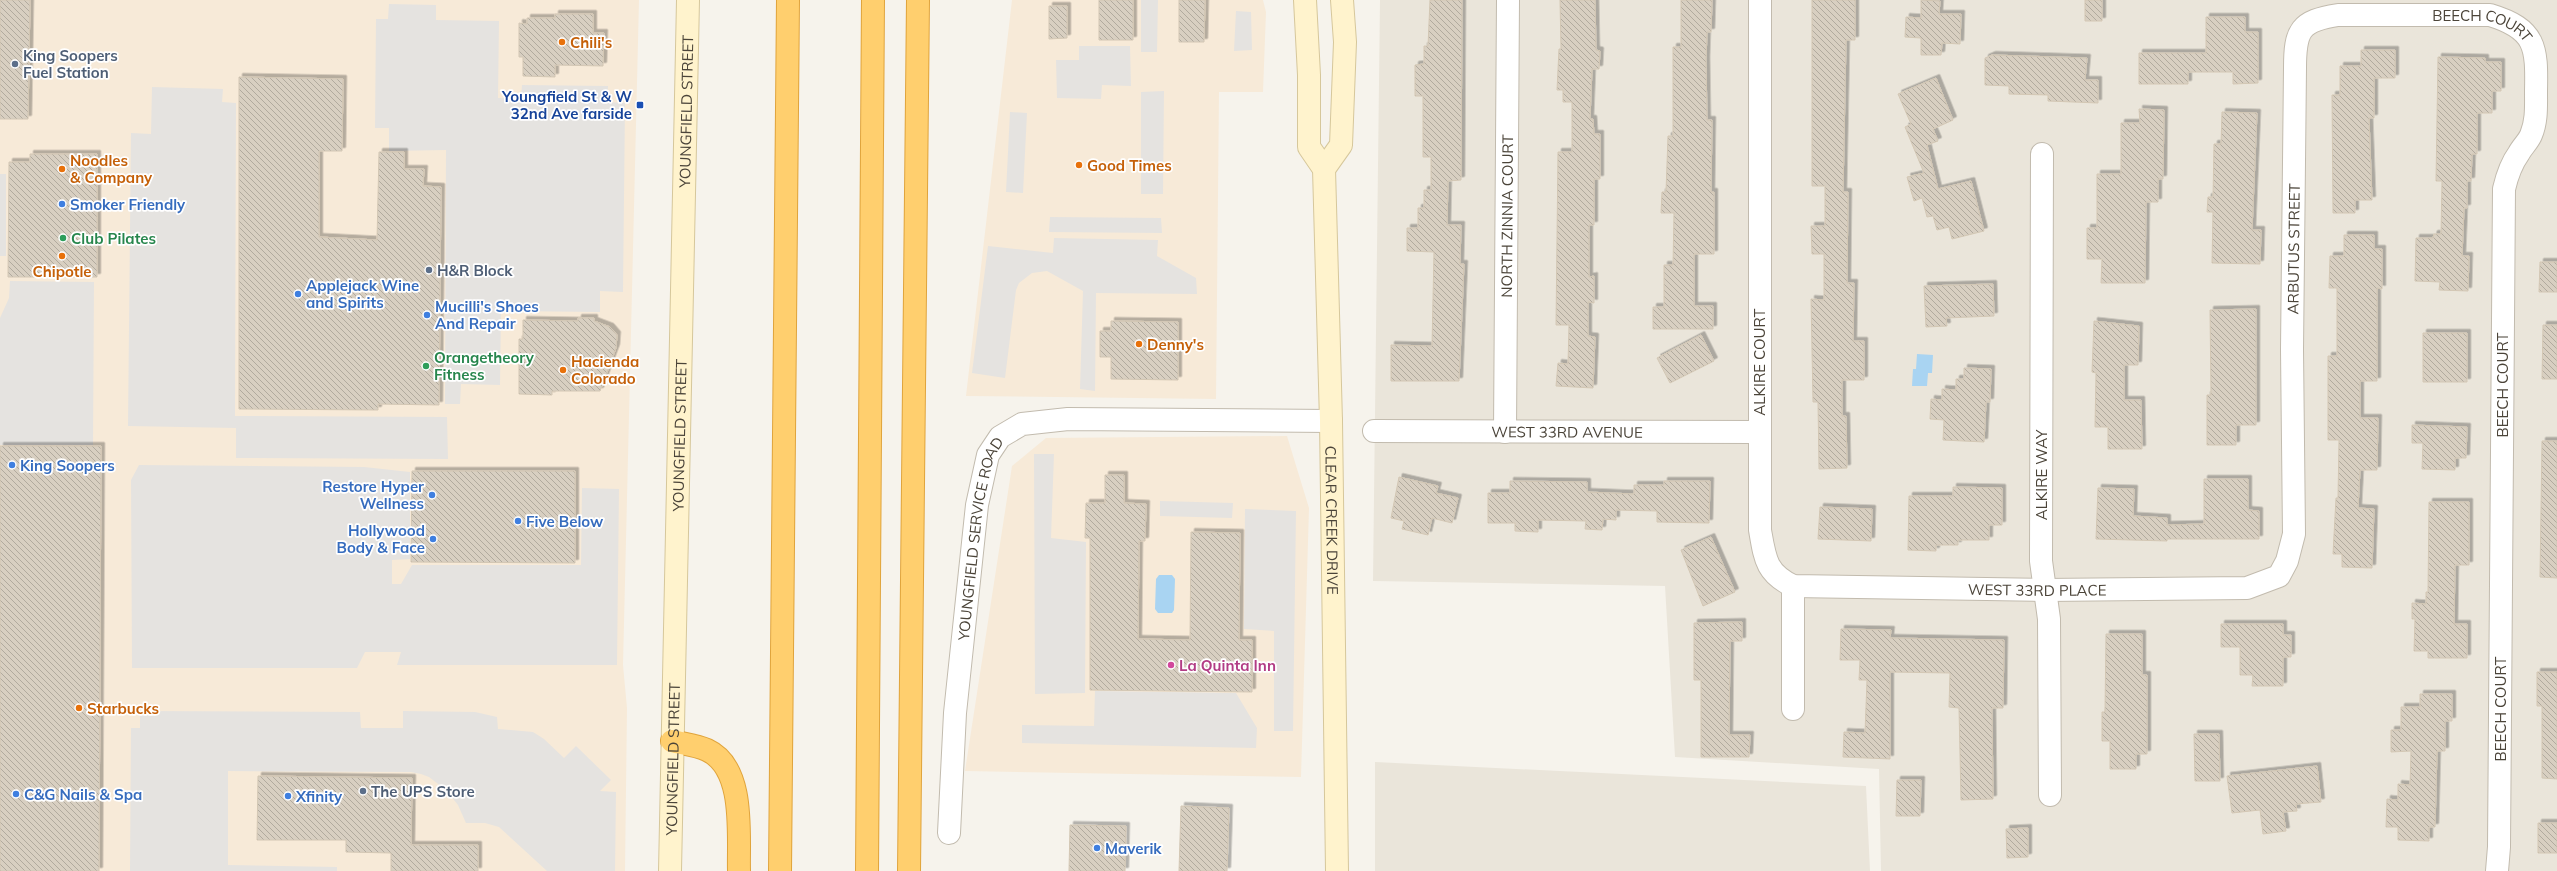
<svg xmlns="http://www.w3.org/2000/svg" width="2557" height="871" font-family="Mulish,sans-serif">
<defs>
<pattern id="building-back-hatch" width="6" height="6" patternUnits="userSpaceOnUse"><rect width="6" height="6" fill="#d8cfc1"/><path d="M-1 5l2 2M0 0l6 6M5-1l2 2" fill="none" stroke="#b1aa9e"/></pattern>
<filter id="shadow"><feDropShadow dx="3.5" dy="-3.5" stdDeviation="0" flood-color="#0004"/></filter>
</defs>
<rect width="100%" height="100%" fill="#f6f3ec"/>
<path fill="#eae5da" d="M1380,0H2557V871H1881L1879,769L1675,757L1665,586L1373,581Z
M1375,762L1866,786L1870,871H1375Z"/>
<path fill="#f7ead8" d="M0,0H639L623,665L627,708L625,871H0Z
M1012,0H1263L1266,12L1263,92H1219L1216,399L966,396Z
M1287,436L1309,508L1301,777L965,771L1012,466L1046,438Z"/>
<path fill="#e5e3e0" d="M1141,0H1158L1157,52H1141Z
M389,4L436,5V20L499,21L498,98L521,99L522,85L608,86L607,102L625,103L623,292L600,291V312L501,311L500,385L461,384L460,404H445L446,150L389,151V128H375L376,19H388Z
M1236,11L1251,12L1252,50L1234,51Z
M1079,46H1130L1131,86L1102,85L1101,99L1057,98L1056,60H1079Z
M152,87L223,89L222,102L236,103L235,416L447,417L448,459L236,458V428L128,426L131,133L151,134Z
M1164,91L1163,194H1141V92Z
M1010,112L1027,113L1023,193L1006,192Z
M0,174H6V256H0Z
M1050,217L1161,218L1162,233L1049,232Z
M1054,238L1158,240L1157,256L1196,278L1197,294L1096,293L1095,391L1080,389L1083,291L1047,271L1032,273L1019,283L1016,290L1005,378L972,373L988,246L1053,253Z
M10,281L94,282L93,445H0V318L9,298Z
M1034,454H1054L1051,538L1086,542L1085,693L1035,694Z
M139,465L364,467L410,472V559L392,560V584H401L412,565H581L582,488L619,489L617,665H397L401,652H365L357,668H132L131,480Z
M1160,501L1233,503L1232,518L1160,516Z
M1245,509L1296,511L1293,731H1274V631L1244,629Z
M1095,691L1236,693L1257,728L1256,748L1022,743V725L1094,726Z
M140,711L360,712L361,728H403V711L475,712L497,717L498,729L533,732L544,739L564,758L576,746L611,780L600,791L616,792L615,871H547L499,827L485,823H466L458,805L446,790L429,777L421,774L411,772L228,771V865L337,867V871H130L131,728H140Z"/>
<path fill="#a9d4f2" d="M1917,354L1933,355L1932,373H1928L1927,386H1912L1913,369H1916Z
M1159,575H1172L1175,579L1174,610L1172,613H1158L1155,609L1156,579Z"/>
<path fill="url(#building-back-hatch)" stroke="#d3c7b4" filter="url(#shadow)" d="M0,0H30L28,119H0Z
M1099,0H1133V40H1099Z
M1179,0H1205L1204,42H1179Z
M1430,0H1462L1461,180L1448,181L1447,225H1461L1460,264H1464L1459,381H1391V345L1432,346L1434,252L1407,251V228H1418V208H1424V190H1431V157H1423V96H1415V65L1424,64V46H1428Z
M1560,0H1595L1596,50L1600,51L1599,69H1592L1590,119H1593L1594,134H1600V179H1594V225H1589V277L1594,276V303L1588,302V336L1595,337L1593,388L1556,386L1558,363L1568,364L1569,325H1556L1558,152H1572V102H1563V90H1557L1559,49H1561Z
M1681,0H1712L1711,32H1707L1706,60L1707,120H1712L1711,192H1714V254H1694V306H1713V329H1653V307H1664V265H1673L1674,213H1661L1662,192H1666L1668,136H1673V47H1681Z
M1812,0H1855V40H1846L1843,192H1848L1847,283H1854L1853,341H1864V380H1842V416H1846L1847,468L1819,469L1818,402H1813L1811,299L1824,300V254H1812L1811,226H1825V186H1812Z
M1921,0L1940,1L1939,14H1961L1960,44L1942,43L1941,55H1921V38L1905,37L1906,17L1921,18Z
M2085,0H2102V21H2085Z
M1049,6H1067V38L1049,39Z
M555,14H593V33H604L603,66L555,65V77L523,76V57H519V23L527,24V18H555Z
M2206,17H2245V32H2258V83L2233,84V72H2188V84H2139V53H2206Z
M2361,50H2395V78H2374V118H2369L2372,200H2355V213H2333L2332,95H2340V66H2361Z
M1992,55L2087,58L2085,80H2098V103L2048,101V95L2009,94V86L1985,85V58Z
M2438,57L2485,58V62H2501V91H2492V113H2477V154H2472L2471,181H2467V208H2464L2462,256H2469L2468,291L2439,290L2440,282L2415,281L2416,238H2433L2434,234H2441L2442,181H2436Z
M239,77L343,79L342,151H319V237L377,240L379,152H404V169H424L423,186L441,187L439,405L378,404V410L239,409Z
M1936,78L1953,120L1933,129L1938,141L1927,145L1938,189L1971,181L1984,231L1952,239L1949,227L1937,230L1933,216L1927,217L1922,198L1914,201L1907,177L1924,173L1905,127L1911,124L1898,94Z
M2139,109L2164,110L2163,179H2158V202H2146L2145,283H2101L2102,259H2087V228H2097V174H2121V123H2140Z
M2222,112L2257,113L2252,230H2261L2260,264L2212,263L2213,212H2207L2208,197H2213L2214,144H2221Z
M30,154H97V277H8L9,162H30Z
M2344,235H2374V249H2382V289L2377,288V381H2360V418H2378L2377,470H2360L2358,508L2374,509L2372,568L2342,567V554H2333L2336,498H2338L2339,440H2328V356H2337V288H2329L2330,256H2344Z
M2540,262H2557V292H2539Z
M1993,284L1994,316L1946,318L1947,326L1926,327L1924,286Z
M2256,309V425H2236V445H2207V395H2211L2210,310Z
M578,318H594V321L610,327L617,335L616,348L600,391H552V395L519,394V339H523V320L578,321Z
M1111,321L1178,322V380L1111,379V357H1100V331H1111Z
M2094,321L2139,326L2138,365H2124V400H2141L2142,449H2108V427H2095L2096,373L2092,372Z
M2543,325H2557V379H2542Z
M2423,333H2467V382H2423Z
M1701,335L1714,361L1670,383L1657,358Z
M1964,368L1991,369L1990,402H1986L1984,442L1943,440L1944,420L1930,419L1931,399L1942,400V389L1956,390V379H1964Z
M2412,425L2467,427L2466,458H2455V470L2422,469L2423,443H2412Z
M2542,441H2557V578L2540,577Z
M0,446H101L99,871H0Z
M412,471H575V563L411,562Z
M1105,475H1124V503L1146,504L1145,541H1139L1138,639L1190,640L1191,532L1240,533L1239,640H1252V692L1090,690V538H1085L1086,503H1105Z
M1399,477L1438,486L1436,493L1458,498L1452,523L1432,518L1428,535L1402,529L1404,521L1391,518Z
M2204,479H2248V510L2259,511V539H2167V541L2096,539L2098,488L2134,489L2133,516L2167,518V525L2204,524Z
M1510,481L1587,482V492L1634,494V485H1664V481H1710L1709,523L1657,522V511L1616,510V520L1603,519L1602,530L1585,529L1586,521L1538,520V532L1515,531V523H1488V493H1510Z
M1953,487L2002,488V525H1989V540H1958V545H1936V551L1908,550L1909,496H1953Z
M2429,502H2469V565H2455L2454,624H2467V658H2428V651H2414L2415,619H2412V603L2426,604V592H2428Z
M1820,507L1872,509L1871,541L1818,539Z
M1711,537L1735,592L1703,606L1681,550Z
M1742,622V641H1730L1729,735H1750L1749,757H1701V680H1694V623Z
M2221,624H2283V635H2291V657H2283V686H2252L2253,675H2240V647H2221Z
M1841,629L1891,630L1890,638L2004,640L2003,708H1992L1993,799L1961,800L1959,708L1949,707L1950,673L1890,672V759L1843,757L1844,732L1865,733L1867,680H1859L1860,660H1840Z
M2106,634H2142V675H2147V754H2136V769H2110V741H2102V712H2105Z
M2537,672H2557V779L2542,778V706H2537Z
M2420,694H2452V721H2445V751H2437L2435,827H2429V841L2398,840V827H2386L2387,799L2398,800V784L2410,785L2411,751L2391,752V730H2401V707H2420Z
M2194,734H2219L2220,781H2195Z
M2317,766L2321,802L2296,804L2297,811L2283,812L2286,831L2263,834L2260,810L2232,813L2227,776Z
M258,776L412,778L411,845H478V871H391V853L346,852V840H257Z
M1897,780H1921L1920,816H1896Z
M1181,806L1229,808L1227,871H1179Z
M2538,823H2557V853H2538Z
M1070,825L1126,826L1125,871H1069Z
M2028,828V857L2007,858L2006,829Z"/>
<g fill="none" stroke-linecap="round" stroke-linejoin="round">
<defs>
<g id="minor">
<path id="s1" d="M1760,0V530C1765,559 1766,573 1793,586L2045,590L2247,588L2279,576L2287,561L2294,534L2292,350L2295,68C2295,30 2300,21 2338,15H2490C2536,29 2537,47 2536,91C2536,106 2537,121 2531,135C2528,142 2522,147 2519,153C2511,164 2507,176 2504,189L2499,847L2497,871"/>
<path d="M2042,154L2041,561L2049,619L2050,795"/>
<path id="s2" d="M1374,431L1759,432"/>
<path id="s3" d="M1505,432L1508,0"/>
<path d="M1793,709V586"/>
<path id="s4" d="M949,833L955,713L977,505L988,455L1000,437L1022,424L1068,419L1331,421"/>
</g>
<g id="secondary">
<path id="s5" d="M1305,0L1309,75V147L1324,169L1331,421L1337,871"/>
<path d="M1324,169L1341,145L1345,42L1342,0"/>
<path id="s6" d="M670,871L688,0"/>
</g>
<path id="motorway" d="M672,741C684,744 696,745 707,750C746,768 738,836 739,871
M780,871L788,0
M867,871L873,0
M909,871L918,0"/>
</defs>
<use href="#minor" stroke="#c2bbae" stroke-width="24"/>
<use href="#secondary" stroke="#d6c79b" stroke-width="24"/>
<use href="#motorway" stroke="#e0a43c" stroke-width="24"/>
<use href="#minor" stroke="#fff" stroke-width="22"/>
<use href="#secondary" stroke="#fff3cd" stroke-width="22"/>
<use href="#motorway" stroke="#ffcf6e" stroke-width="22"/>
</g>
<g fill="#e8710a" stroke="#fff" stroke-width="1.5">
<circle cx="562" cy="42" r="4"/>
<circle cx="1079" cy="165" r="4"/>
<circle cx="62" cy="169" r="4"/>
<circle cx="62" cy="256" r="4"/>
<circle cx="1139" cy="344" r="4"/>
<circle cx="563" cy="370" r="4"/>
<circle cx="79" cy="708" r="4"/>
</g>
<g fill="#5c6f8a" stroke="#fff" stroke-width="1.5">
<circle cx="15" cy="64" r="4"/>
<circle cx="429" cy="270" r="4"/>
<circle cx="363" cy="791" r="4"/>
</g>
<rect fill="#1a4fb4" stroke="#fff" stroke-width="1.5" x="636" y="101" width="8" height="8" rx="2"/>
<g fill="#3f7fe0" stroke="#fff" stroke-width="1.5">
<circle cx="62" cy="204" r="4"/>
<circle cx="298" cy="294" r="4"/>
<circle cx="427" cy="315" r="4"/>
<circle cx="12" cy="465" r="4"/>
<circle cx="432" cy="495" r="4"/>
<circle cx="518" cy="521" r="4"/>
<circle cx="433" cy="539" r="4"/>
<circle cx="16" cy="794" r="4"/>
<circle cx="288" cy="796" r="4"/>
<circle cx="1097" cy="848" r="4"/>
</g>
<g fill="#2e9e5b" stroke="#fff" stroke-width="1.5">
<circle cx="63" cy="238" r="4"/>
<circle cx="426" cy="366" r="4"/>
</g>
<circle fill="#d1479c" stroke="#fff" stroke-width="1.5" cx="1171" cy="665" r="4"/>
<g text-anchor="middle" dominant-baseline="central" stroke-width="3.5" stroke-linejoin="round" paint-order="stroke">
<g font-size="15" fill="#4b4439" stroke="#fff">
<text stroke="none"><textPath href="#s1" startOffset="1824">BEECH COURT</textPath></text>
<text stroke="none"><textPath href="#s6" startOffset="760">YOUNGFIELD STREET</textPath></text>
<text stroke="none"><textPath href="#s3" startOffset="216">NORTH ZINNIA COURT</textPath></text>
<text stroke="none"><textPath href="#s1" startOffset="1417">ARBUTUS STREET</textPath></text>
<text transform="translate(1759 362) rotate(-90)">ALKIRE COURT</text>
<text transform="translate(2502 385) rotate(-90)">BEECH COURT</text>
<text stroke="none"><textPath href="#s2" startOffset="193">WEST 33RD AVENUE</textPath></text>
<text stroke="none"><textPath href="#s6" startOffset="436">YOUNGFIELD STREET</textPath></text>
<text transform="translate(2041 475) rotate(-90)">ALKIRE WAY</text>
<text stroke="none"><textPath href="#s5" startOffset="525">CLEAR CREEK DRIVE</textPath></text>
<text stroke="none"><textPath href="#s4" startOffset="297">YOUNGFIELD SERVICE ROAD</textPath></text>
<text stroke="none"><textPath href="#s1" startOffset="843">WEST 33RD PLACE</textPath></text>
<text transform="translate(2500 709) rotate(-90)">BEECH COURT</text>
<text stroke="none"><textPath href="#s6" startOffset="112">YOUNGFIELD STREET</textPath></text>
</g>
<g font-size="15" font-weight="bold" fill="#c56008" stroke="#fff" text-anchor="start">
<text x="570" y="42">Chili's</text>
<text x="70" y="160">Noodles<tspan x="70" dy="17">&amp; Company</tspan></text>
<text x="1087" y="165">Good Times</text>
<text x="62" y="271" text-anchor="middle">Chipotle</text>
<text x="1147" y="344">Denny's</text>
<text x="571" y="361">Hacienda<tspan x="571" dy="17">Colorado</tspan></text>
<text x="87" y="708">Starbucks</text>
</g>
<g font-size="15" font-weight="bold" fill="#4e5e75" stroke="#fff" text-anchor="start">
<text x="23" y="55">King Soopers<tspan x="23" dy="17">Fuel Station</tspan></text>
<text x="437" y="270">H&amp;R Block</text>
<text x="371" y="791">The UPS Store</text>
</g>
<g font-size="15" font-weight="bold" fill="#164399" stroke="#fff" text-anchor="end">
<text x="632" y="96">Youngfield St &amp; W<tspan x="632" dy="17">32nd Ave farside</tspan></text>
</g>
<g font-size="15" font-weight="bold" fill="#366cbe" stroke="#fff" text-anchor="start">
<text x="70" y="204">Smoker Friendly</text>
<text x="306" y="285">Applejack Wine<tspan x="306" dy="17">and Spirits</tspan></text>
<text x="435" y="306">Mucilli's Shoes<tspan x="435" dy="17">And Repair</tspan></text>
<text x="20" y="465">King Soopers</text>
<text x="424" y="486" text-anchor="end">Restore Hyper<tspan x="424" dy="17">Wellness</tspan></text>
<text x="526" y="521">Five Below</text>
<text x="425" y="530" text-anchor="end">Hollywood<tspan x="425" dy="17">Body &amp; Face</tspan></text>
<text x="24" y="794">C&amp;G Nails &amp; Spa</text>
<text x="296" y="796">Xfinity</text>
<text x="1105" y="848">Maverik</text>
</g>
<g font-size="15" font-weight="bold" fill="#27864d" stroke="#fff" text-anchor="start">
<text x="71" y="238">Club Pilates</text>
<text x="434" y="357">Orangetheory<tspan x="434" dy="17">Fitness</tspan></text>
</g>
<g font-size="15" font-weight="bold" fill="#b23c85" stroke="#fff" text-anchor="start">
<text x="1179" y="665">La Quinta Inn</text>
</g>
</g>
</svg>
